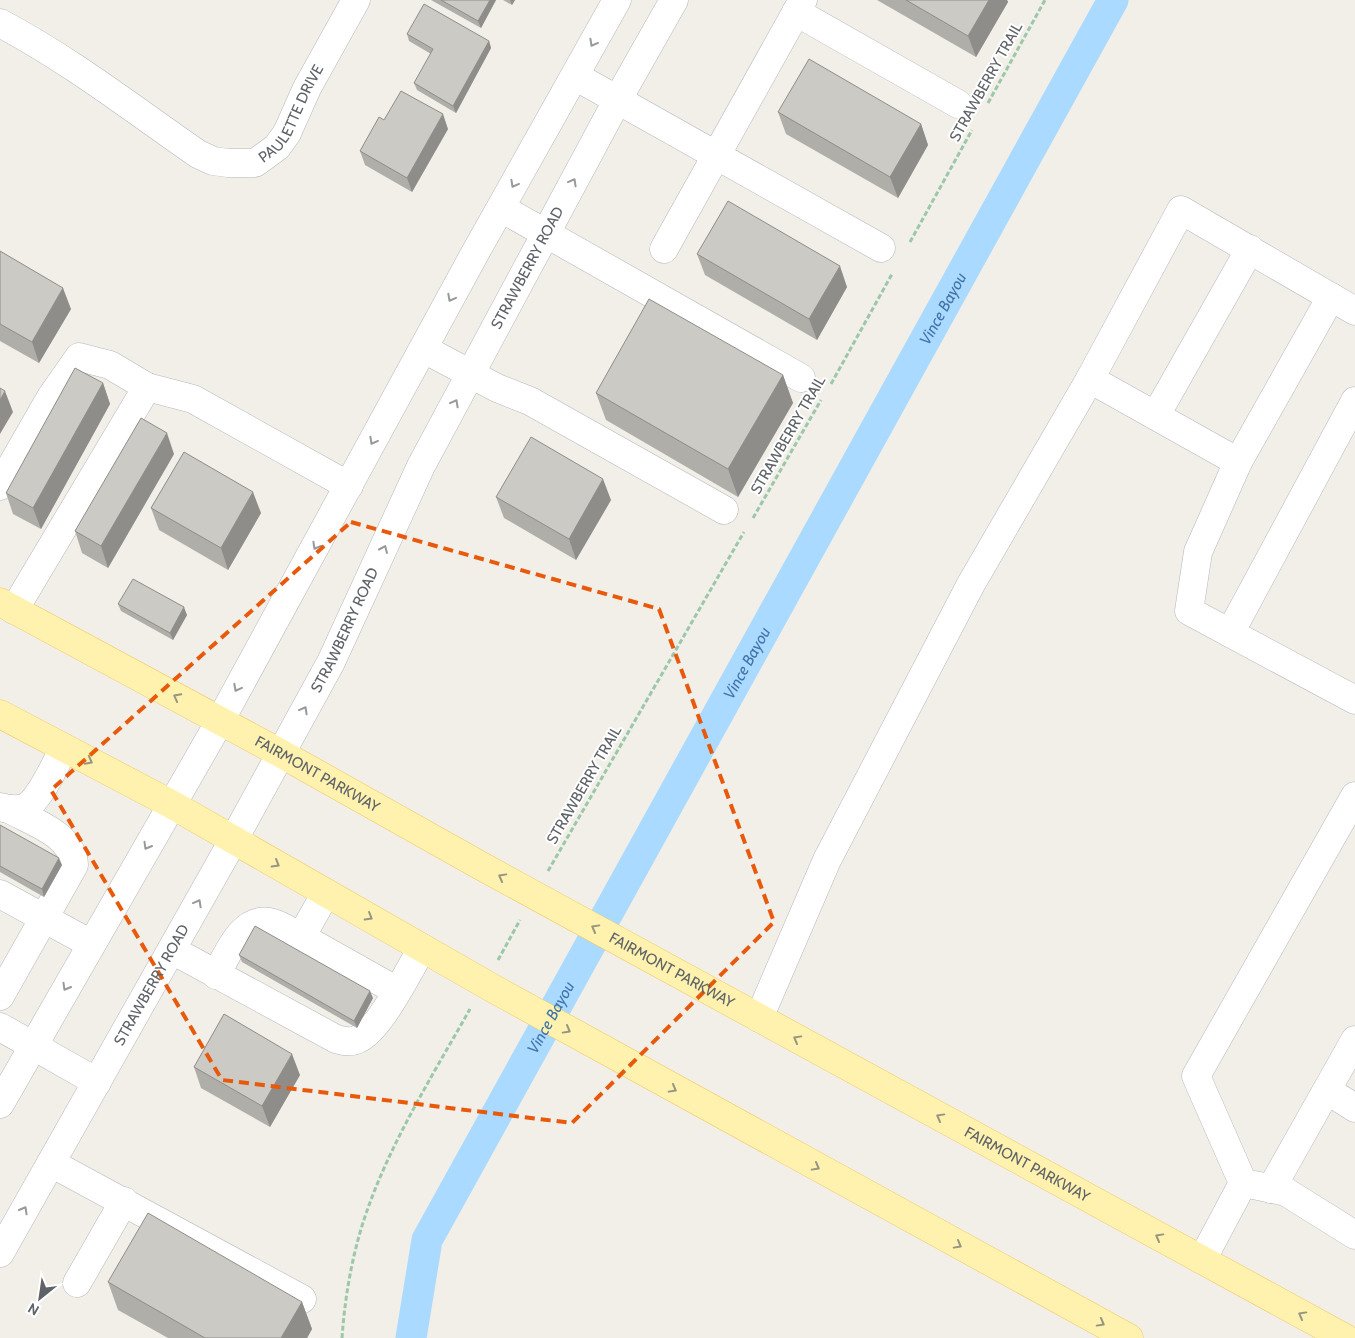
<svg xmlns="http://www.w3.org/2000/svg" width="1355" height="1338" font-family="Cabin,sans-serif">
<rect width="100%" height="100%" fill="#f1efe8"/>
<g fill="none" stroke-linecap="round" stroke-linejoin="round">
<path stroke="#aadaff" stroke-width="31" id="s1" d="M411,1338L427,1240L1113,0"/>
<defs>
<g id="minor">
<path d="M796,12L958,104"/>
<path id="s2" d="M0,23C70,60 133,109 198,154L213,161L228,163H255L277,147L287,133L307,88L356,0"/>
<path d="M575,76L881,248"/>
<path d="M501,208L801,378"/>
<path d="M664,249L803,0"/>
<path d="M424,349L497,388L530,401L724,510"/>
<path d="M1090,379L1181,210L1355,311"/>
<path d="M1156,415L1250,249"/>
<path d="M1238,462L1331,297"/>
<path d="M0,486L51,397L79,357L110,365L147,387"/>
<path d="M14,610L147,387L193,399L349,486"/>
<path d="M1230,633L1355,401"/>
<path d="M0,807C7,809 17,810 24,808C39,802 56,763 64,748"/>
<path d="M326,893L301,937L397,991"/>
<path d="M0,894L91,944"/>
<path d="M172,950L336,1039C343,1041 351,1043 358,1039C379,1031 410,969 422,948"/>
<path d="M216,975C228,954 242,914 273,923C283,926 292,933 301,937"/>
<path d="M0,996L74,865C73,834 32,822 9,809"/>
<path d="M759,1018L827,860L971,584L1090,379L1238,462L1198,552L1189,611L1355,700"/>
<path d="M0,1027L97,1082"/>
<path d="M1328,1091L1355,1108"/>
<path d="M0,1104L220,721L474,255L617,0"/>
<path d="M51,1163L302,1299"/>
<path d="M1254,1185L1286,1192L1355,1235"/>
<path d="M1271,1189L1355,1040"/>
<path id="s3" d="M0,1253L234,839L331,662L421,466L618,99L674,0"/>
<path d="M1202,1260L1243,1183L1196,1076L1355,796"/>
<path d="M77,1283L124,1201"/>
</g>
<g id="major">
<path id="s4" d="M0,602L280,753L483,867L1345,1338"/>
<path d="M0,714L171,804L494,989L1129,1338"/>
</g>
</defs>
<use href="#minor" stroke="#b5b8bc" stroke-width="29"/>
<use href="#major" stroke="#f2c960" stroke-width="29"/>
<path stroke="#9cc7a9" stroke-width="3" stroke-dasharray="5 2.5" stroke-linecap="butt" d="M988,103L1045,0
M910,242L972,130
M831,384L892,274
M753,518L821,400
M548,871L744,532
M498,960L520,920
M342,1338C345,1295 353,1249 368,1208C393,1138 434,1073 470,1009"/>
<use href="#minor" stroke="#fff" stroke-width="28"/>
<use href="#major" stroke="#fff2af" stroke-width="28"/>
</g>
<path fill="#afaea9" d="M431,0H496L481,28Z
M503,0H515L512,5Z
M877,0H1007L1008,2L976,57Z
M407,34L489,41L491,48L456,113L417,90L414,83L431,54L409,41Z
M778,112L921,124L928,145L898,198L786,134Z
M384,120L448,129L412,192L365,165L360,151Z
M0,251L71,309L39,363L0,341Z
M697,254L847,287L817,340L705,275Z
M783,375L793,403L738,497L606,420L596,393Z
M103,383L110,404L41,529L13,514L6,493Z
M174,454L108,568L82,553L75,531Z
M496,497L611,500L576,560L504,518Z
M151,508L261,513L228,570L159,530Z
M118,604L187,615L173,640L121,611Z
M0,825L62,865L44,897L0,872Z
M239,955L373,998L357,1028L242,962Z
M194,1067L300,1075L270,1127L201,1088Z
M108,1282L302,1302L312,1329L307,1338H168L118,1310Z"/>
<path fill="#8f8d8a" d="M490,0H496L481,28L478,21Z
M510,0H515L512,5Z
M989,0H1007L1008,2L976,57L968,36Z
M489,41L491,48L456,113L453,106Z
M443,114L448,129L412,192L407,178Z
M921,124L928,145L898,198L890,177Z
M840,266L847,287L817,340L809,319Z
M63,288L71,309L39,363L32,342Z
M783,375L793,403L738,497L728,469Z
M103,383L110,404L41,529L33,508Z
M5,391L13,412L0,434V400Z
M167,433L174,454L108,568L101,546Z
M603,479L611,500L576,560L569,539Z
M253,492L261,513L228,570L221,548Z
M184,607L187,615L173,640L170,633Z
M59,858L62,865L44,897L42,889Z
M370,991L373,998L357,1028L354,1021Z
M292,1054L300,1075L270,1127L262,1106Z
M302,1302L312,1329L307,1338H281Z"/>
<path fill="#cccac5" stroke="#8f8d8a" d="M441,0H490L478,21Z
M906,0H989L968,36Z
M424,4L489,41L453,106L414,83L433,49L407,34Z
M809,59L921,124L890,177L778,112Z
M401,91L443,114L407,178L360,151L379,117L384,120Z
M728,201L840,266L809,319L697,254Z
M0,251L63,288L32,342L0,324Z
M649,299L783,375L728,469L596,393Z
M75,368L103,383L33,508L6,493Z
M0,388L5,391L0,400Z
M141,418L167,433L101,546L75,531Z
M531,437L603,479L569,539L496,497Z
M184,452L253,492L221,548L151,508Z
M133,579L184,607L170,633L118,604Z
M0,825L59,858L42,889L0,866Z
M255,926L370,991L354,1021L239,955Z
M224,1014L292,1054L262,1106L194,1067Z
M148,1213L302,1302L281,1338H205L108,1282Z"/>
<defs><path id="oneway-chevron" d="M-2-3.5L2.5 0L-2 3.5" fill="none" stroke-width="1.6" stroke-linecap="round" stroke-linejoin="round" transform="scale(1.25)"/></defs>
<g stroke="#979a9d">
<use href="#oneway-chevron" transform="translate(593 43) rotate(119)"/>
<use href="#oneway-chevron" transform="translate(573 182) rotate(-61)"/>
<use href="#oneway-chevron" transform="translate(514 184) rotate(119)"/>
<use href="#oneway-chevron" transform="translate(451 298) rotate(118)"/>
<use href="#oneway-chevron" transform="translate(455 403) rotate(-61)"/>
<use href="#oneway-chevron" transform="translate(373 441) rotate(119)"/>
<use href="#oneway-chevron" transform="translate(316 546) rotate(119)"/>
<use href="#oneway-chevron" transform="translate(384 549) rotate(-66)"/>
<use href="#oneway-chevron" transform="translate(237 688) rotate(118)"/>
<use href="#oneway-chevron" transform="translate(304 710) rotate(-61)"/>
<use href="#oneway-chevron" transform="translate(147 846) rotate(120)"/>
<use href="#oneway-chevron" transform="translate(198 903) rotate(-61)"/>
<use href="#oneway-chevron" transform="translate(66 987) rotate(120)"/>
<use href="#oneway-chevron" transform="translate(24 1210) rotate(-60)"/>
</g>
<g stroke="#979581">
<use href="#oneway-chevron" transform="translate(177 697) rotate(-152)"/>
<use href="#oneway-chevron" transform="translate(89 761) rotate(28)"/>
<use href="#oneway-chevron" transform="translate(276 864) rotate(30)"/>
<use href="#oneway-chevron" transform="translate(502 877) rotate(-151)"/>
<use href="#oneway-chevron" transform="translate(369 917) rotate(30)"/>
<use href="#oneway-chevron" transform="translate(595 928) rotate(-151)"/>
<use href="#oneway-chevron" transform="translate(567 1030) rotate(29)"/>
<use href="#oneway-chevron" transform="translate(797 1039) rotate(-151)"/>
<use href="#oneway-chevron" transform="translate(673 1089) rotate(29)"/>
<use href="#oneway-chevron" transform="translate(940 1117) rotate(-151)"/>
<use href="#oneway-chevron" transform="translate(816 1167) rotate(29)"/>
<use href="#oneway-chevron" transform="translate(1159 1237) rotate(-151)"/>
<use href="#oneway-chevron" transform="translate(958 1245) rotate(29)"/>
<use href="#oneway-chevron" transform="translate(1302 1315) rotate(-151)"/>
<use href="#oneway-chevron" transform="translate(1101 1323) rotate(29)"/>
</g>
<path fill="none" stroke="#e8590c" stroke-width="4" stroke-dasharray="10 6" stroke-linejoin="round" d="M351,522L659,609L774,922L572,1123L222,1080L51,790Z"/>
<g text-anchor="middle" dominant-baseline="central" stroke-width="4" stroke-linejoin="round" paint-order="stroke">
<g font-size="15" fill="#5f6368" stroke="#fff">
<text transform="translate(986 82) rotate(-61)">STRAWBERRY TRAIL</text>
<text stroke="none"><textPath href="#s2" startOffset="359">PAULETTE DRIVE</textPath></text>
<text stroke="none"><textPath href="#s3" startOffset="1118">STRAWBERRY ROAD</textPath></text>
<text transform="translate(788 435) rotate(-60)">STRAWBERRY TRAIL</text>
<text stroke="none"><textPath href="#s3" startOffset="712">STRAWBERRY ROAD</textPath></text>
<text stroke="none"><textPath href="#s4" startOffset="361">FAIRMONT PARKWAY</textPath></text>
<text transform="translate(584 785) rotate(-60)">STRAWBERRY TRAIL</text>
<text stroke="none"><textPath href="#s4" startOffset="766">FAIRMONT PARKWAY</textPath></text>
<text stroke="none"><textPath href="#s3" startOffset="308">STRAWBERRY ROAD</textPath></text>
<text stroke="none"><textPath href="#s4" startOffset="1171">FAIRMONT PARKWAY</textPath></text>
</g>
<g font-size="16" font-style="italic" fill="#4174aa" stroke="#fff">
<text stroke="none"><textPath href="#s1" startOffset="1164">Vince Bayou</textPath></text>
<text stroke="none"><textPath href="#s1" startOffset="759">Vince Bayou</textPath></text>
<text stroke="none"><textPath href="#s1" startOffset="354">Vince Bayou</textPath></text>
</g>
</g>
<g transform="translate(40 1298) rotate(210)" stroke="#ffffff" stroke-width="4" paint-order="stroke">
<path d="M0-4L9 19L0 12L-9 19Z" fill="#5f6368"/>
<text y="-8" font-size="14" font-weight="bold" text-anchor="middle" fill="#5f6368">N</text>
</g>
</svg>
